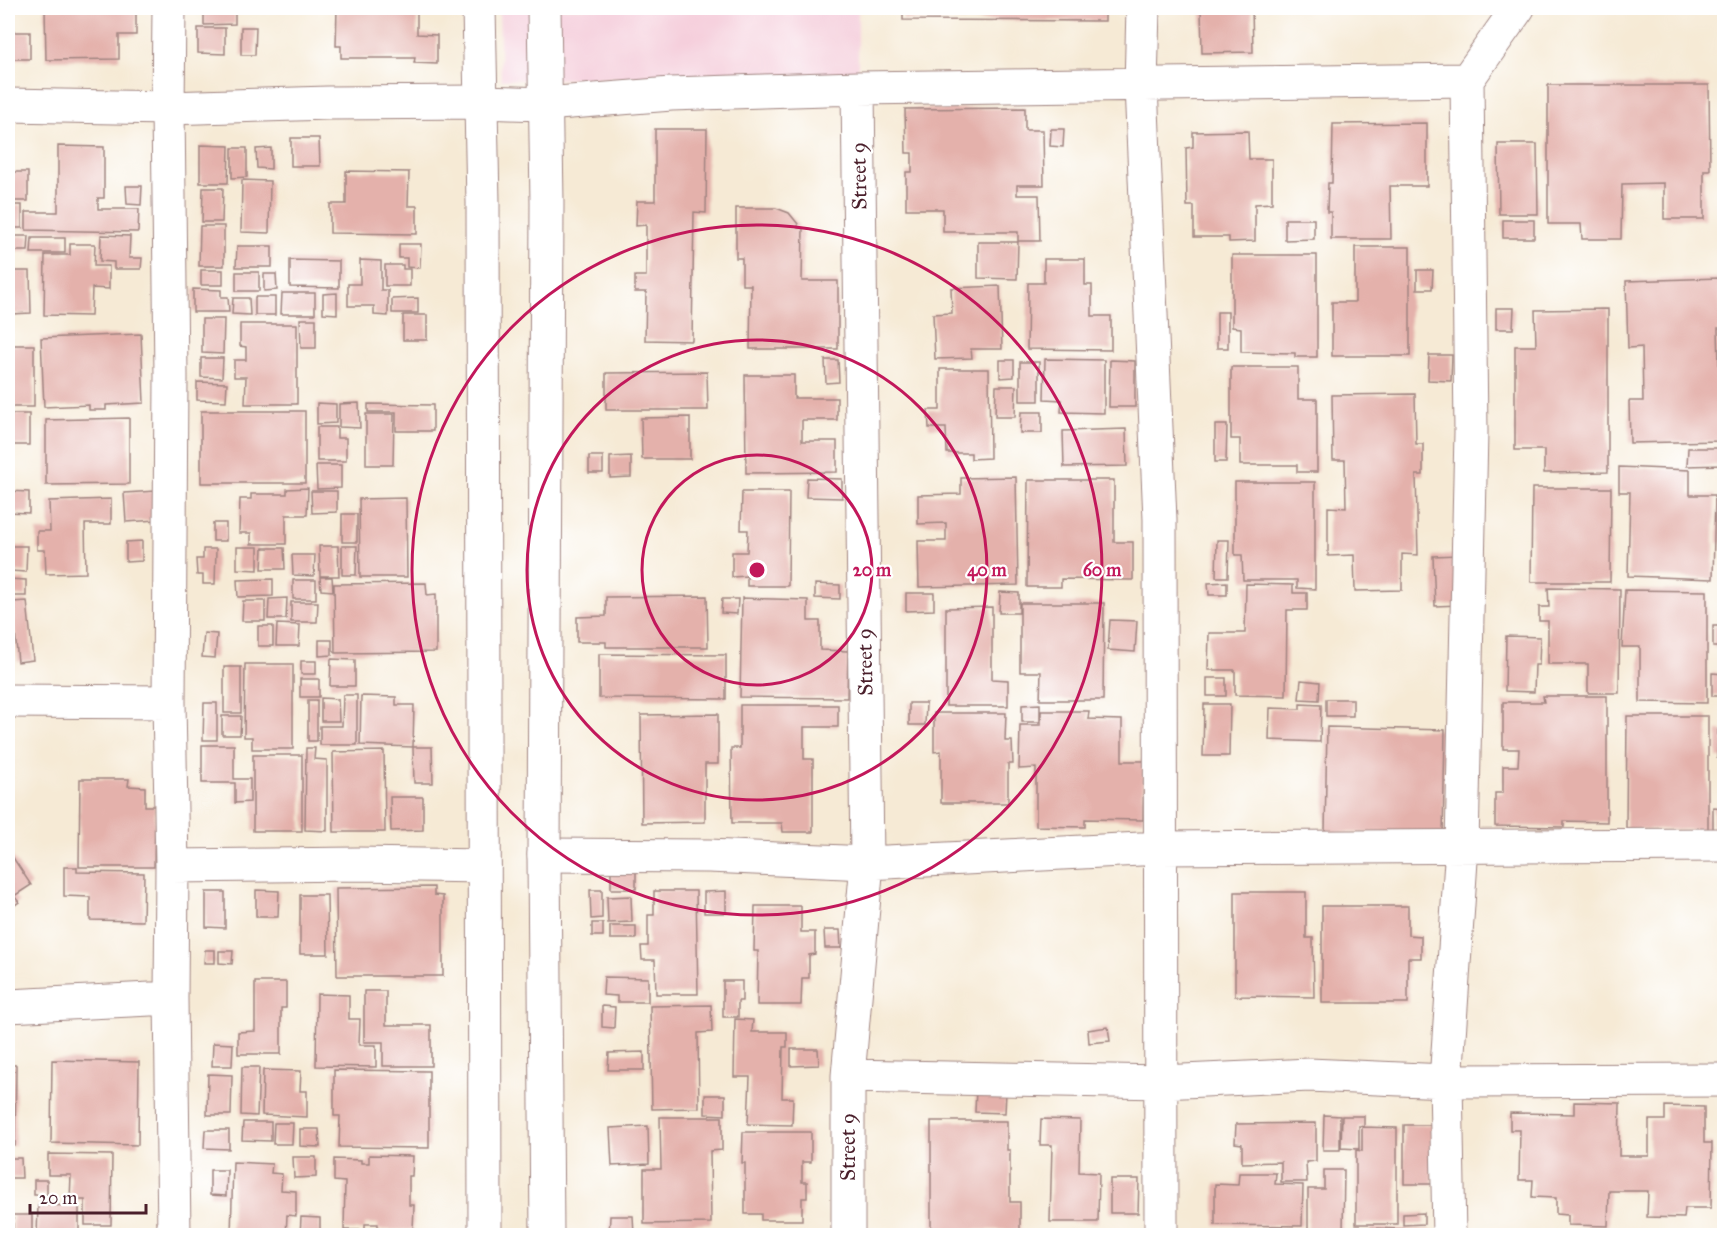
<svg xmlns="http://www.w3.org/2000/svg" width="1732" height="1243" font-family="'IM FELL Great Primer',serif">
<rect width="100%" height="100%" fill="#fff"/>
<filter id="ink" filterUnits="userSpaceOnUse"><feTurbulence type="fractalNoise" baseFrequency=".0167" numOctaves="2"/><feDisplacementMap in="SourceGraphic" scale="12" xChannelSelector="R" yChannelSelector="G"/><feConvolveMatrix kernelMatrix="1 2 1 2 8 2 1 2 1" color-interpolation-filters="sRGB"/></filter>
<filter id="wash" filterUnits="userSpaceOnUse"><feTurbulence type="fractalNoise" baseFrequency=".008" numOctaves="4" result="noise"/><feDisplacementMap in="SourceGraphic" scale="24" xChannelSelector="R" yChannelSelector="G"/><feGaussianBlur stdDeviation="1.35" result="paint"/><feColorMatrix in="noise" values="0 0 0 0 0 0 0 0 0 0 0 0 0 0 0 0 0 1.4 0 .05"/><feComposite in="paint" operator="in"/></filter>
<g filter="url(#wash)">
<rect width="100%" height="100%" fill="#f6ead5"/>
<path fill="#f5cfdc" d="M499,8H858V75L501,80Z"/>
<g id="blocks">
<path fill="#e4b1ab" d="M45,8H136V35H119V59L46,60Z
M204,8H235V24L204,25Z
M337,8H417V34L437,35V64L414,63L415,58H341V46H336Z
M903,8H1105V21L903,20Z
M1201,8H1252L1253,52L1202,53Z
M241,27H256L255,55H241Z
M198,28H225V54L198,53Z
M8,32H30V59H8Z
M1548,85H1709L1710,170H1704V219H1664V183L1622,184L1621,239H1582L1581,224H1548Z
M1025,108V130H1043L1044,185H1017V195H1039L1040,241H1018V232H943V209H906V172H912V153H906L905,109Z
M1427,123V186H1390L1391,239H1331V212H1327L1328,183H1332L1333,124Z
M655,129H707L706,213L694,212L692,341L645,340L646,292H635V276H646V225L636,226L637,201H655Z
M1051,129H1064L1063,147L1050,146Z
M1248,131L1249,159H1272V203L1255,204V241L1229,242V237H1194V206H1187L1186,148L1193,147V132Z
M291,138H319L320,166H291Z
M1498,144H1537L1538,214H1499Z
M200,145L229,146L228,183H200Z
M58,146L104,147V198H98V209H139L138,232L26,230V212H58Z
M232,148H247V177L232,178Z
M271,148V169L257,168L256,149Z
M346,171L409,172L408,206H417V234L330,233V204H346Z
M13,172H28V201H13Z
M242,180L270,181L269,233L241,232Z
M126,186H142L141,205L127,204Z
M203,188H223L222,222H202Z
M8,205H22V228H8Z
M736,208H776L789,213L798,224V228H803L802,281H838V349H750L751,285H742V258H736Z
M1285,219H1314V239L1285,240Z
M1503,220H1534V238H1503Z
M200,226H224V266H199Z
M101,235L130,236L129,258H142L141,269H114V262L100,261Z
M11,236H29L28,251H11Z
M1720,237H1724V260H1720Z
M32,238H65V253H31Z
M978,242H1018L1017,279L978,278Z
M70,244H95L94,266H109V289L92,288L91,316L44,315L45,255H70Z
M399,244H421L420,268L407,267V258H399Z
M237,246H272V267H236Z
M1355,247H1410V356H1332V302H1355Z
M1232,255H1317V357H1295V353L1241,352V328L1232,327Z
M1044,259H1085V285H1092V316H1111V350L1027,349L1028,283H1044Z
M290,260L339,261V288L290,287Z
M360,260L381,261V290H388V316L374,315V306H348V284H360Z
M385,265H403V269H410V286H385Z
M201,270H223V285H201Z
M1417,270H1433L1432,289H1417Z
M11,271H30L31,313L11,314Z
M236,272H259V291H236Z
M264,274H276L277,290L264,291Z
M1720,278L1721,328H1718L1721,441L1630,443L1629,401H1643L1642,347L1628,348L1626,281Z
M1000,286L1002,349H971L972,358L935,359L933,314L952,313L951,288Z
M193,289L221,290V297H228L229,312H193Z
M282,293H315V314H281Z
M337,293V314L323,313V294Z
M255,297H275V315H255Z
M233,298H249L250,315L232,314Z
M418,298V313H392V299Z
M1496,308H1514L1513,329H1496Z
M1608,309V472L1544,473V450H1515V346H1536L1535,310Z
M1217,312H1228V348H1217Z
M403,315H427V340H403Z
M202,319H224L223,354L202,353Z
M300,319H316V348H301Z
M240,324H297V404H245L246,377H234V360H246V347L240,346Z
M141,334L144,403L106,405V410H89V405L44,407L41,338Z
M8,345H34V407H8Z
M1429,355H1452L1451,381L1428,380Z
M201,358H223L222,378L201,377Z
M1045,359L1104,360V413L1061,412L1062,400L1044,399Z
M825,360H838L839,382L826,383Z
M1000,360H1014V377L1000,378Z
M1110,360L1135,361V407H1109Z
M1020,362H1039V401H1020Z
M1231,367H1298V399H1317V472H1297V465H1240V439H1231Z
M940,369H989L990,458L971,459V453H947L946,428H929L928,410H940Z
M707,372L708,410H606V373Z
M745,375H794V398H837V420H802V441H837V472L746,473Z
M197,382L227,383L226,401L197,400Z
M996,386H1016L1015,417H995Z
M1415,394L1416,444H1423V475H1416L1418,555L1402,554V590L1355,591L1354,555L1328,556V507L1346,508L1345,460H1333L1332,395Z
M317,403L336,404V423L317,424Z
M359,403L360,428L339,427V404Z
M368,404L433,405V431H396V412H368Z
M201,411H305V483H201Z
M1021,412H1042V433H1020Z
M8,414H29V445H8Z
M366,414H394L393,465H366Z
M690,417V459H642L641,418Z
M129,418V484L46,485V420Z
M1215,425H1227L1226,462H1215Z
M317,427H337V438H346V461H317Z
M1126,429L1127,466L1064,467L1063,431Z
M1688,448H1724V465L1687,466Z
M589,456H603V473H589Z
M631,456V477L610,478V457Z
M316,465H341V488L317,489Z
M1619,467L1690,470V495H1715L1713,579L1628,576L1630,492H1619Z
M1016,477L1018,585L919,587L918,541H946V523L918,524V495L961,494V478Z
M807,478L842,479V498L806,497Z
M1028,480H1114V542H1133V580L1061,579V587H1027Z
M1235,482H1315V589L1297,588V580H1243L1242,555H1235Z
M308,488L307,515H286V544H251V533H239L240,499H251V494H287V489Z
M1532,488H1611L1610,582H1531Z
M8,491L29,492V513L8,512Z
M156,491L157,520L126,522L124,493Z
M311,491H337V512L312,513Z
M742,492H789L788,586H747V576L732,577V552H747L748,530H741Z
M406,498L407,577H360L359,499Z
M111,499V524H85L86,573L46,574L45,550H37V531H50L49,501Z
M342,514H357V542H342Z
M1718,516H1724V543H1718Z
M213,523H226V541H213Z
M1217,540H1229L1228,577H1216Z
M142,541V561L126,562V542Z
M10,546H27L26,572L10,571Z
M319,546H338L339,576H320Z
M342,546H357L356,575H342Z
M237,547H258V570L237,569Z
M263,548H284L285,569H262Z
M203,549H216L215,584H203V575H197L196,559H203Z
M292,555H315L314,576L293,575Z
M1458,555L1459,605L1435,606L1433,556Z
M320,577H332L333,591L321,590Z
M8,579L26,580V596H10V605H8Z
M273,579V596L238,597L237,580Z
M293,580H316V599H293Z
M1227,582V595H1209L1208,583Z
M426,583L427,595L436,594V652L335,653L334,584Z
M815,584L840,585V599L815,598Z
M1246,584L1293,585V593H1307V610H1287L1286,696L1235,695V670H1208L1209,633H1245Z
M1548,588L1620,589L1619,693H1588V664H1548V621H1539V607H1549Z
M1625,590L1707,591V703L1640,702V647H1622Z
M1000,592L1019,593V613H999Z
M906,593H934V610L906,611Z
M707,596L708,647H606V642H577V617L606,616V597Z
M287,598L286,619H268L269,599Z
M742,598L808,600V621H820V650L848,651L847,698L740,697Z
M722,599H738L737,614L721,613Z
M27,601L33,660L18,662L12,602Z
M243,601H265V621H242Z
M291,602H318L317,622H291Z
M1020,603H1104L1103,700H1040L1041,672H1020Z
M992,607V679L1008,680V706H946V608Z
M1110,620L1137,621L1135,652L1108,650Z
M277,624L300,625L299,646H276Z
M258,626H273V646H258Z
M1713,626H1724V647H1713Z
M204,633L217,634L215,658L202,657Z
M1506,636L1540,637L1539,665H1535L1534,692L1505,691Z
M319,640H332V655L319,656Z
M599,654L726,655V699L599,698Z
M331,659L355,660V686H330Z
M301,661H316V674H301Z
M245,664H293V749H252V737H244Z
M224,667H241V713H224Z
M1712,673L1724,674V696H1712Z
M1207,678H1226V696H1207Z
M300,679H319V697H300Z
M1301,680L1320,682L1319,700L1299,699Z
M343,695H357V745H320V726H342Z
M361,696L396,697V705H414L413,747L360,745Z
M1543,696H1607V822L1564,821V827L1495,826V793H1503V766H1518L1519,749H1503V702H1544Z
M321,698L338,699L339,721H321Z
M1326,699H1353V716H1326Z
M308,700H317V741H308Z
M204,703H217V740H203Z
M909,703H926L925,725H909Z
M1040,704V722H1022V705Z
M1204,704H1230L1229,756H1203Z
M1300,704L1321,705L1320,742L1269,740L1270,708L1300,709Z
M740,705H838V727H804V759H813V832H783L782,823H732L731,748H740Z
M1041,711H1089L1088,719L1122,720V761H1144L1143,820L1085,819V827L1036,826V768L1019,769L1020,725H1041Z
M934,713H1006L1005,741H1012L1013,764H1008V803H941V751L934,752Z
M718,714V764H705V822L642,823L641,715Z
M222,716H241L240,735H222Z
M1627,716H1708V830L1626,829Z
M1327,727L1445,730L1443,835L1325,832Z
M1718,730L1724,731V758H1717Z
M202,745H234V779H250V802L235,803V783H202Z
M413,747H432L433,783H414Z
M306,748H315L314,759L327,760V831L305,830Z
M384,751L385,832H334L333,752Z
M253,755H302V831H253Z
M80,779H129L128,786L145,787V806H155L154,867H79Z
M390,797H423V830L391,831Z
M1713,807L1724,808V841H1713Z
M8,850L31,885L14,896L19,902L8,910Z
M64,867H77V872L144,873L143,921L90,920V897L64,896Z
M611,872H636V889H611Z
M434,887V895L443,896V976H337L336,888Z
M256,890L279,891L278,917H256Z
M590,890H602V918L591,919Z
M654,891H696L698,994H656L655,960H642L641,946H648V915H654Z
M726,891V913H704V892Z
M206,892H225V928L206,927Z
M1235,892H1306V938H1313L1314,997L1235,996Z
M300,895H327L328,954H300Z
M631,896L632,922L608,923L607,897Z
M755,906H801V932H815V954L809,955V978H802L801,1005H757L758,951H754Z
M1322,906H1408V935L1421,936V958H1408V1003H1322Z
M592,923H603V936H592Z
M610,926H636V939H610Z
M824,930H840L841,948H825Z
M205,950H215V963H204Z
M219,951H233L232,964L219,963Z
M604,977L648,978V1002H617V996L603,995Z
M723,981H742V1001H738V1017H723Z
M255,982H286V1008H281V1054H238V1032L255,1031Z
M364,991H386V1025H431V1066H383V1042H364Z
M317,994L349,995V1019H360L359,1045H376V1067L316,1066Z
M711,1005L712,1032L698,1033L699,1108L652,1109L650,1006Z
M602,1006L615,1007L614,1028L602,1027Z
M735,1019L753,1020L752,1032H787V1047H783L782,1098H793L792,1125L748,1124L750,1077H734Z
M1108,1027L1110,1041L1089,1043L1088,1030Z
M213,1043L233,1044L232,1066H212Z
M791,1049H818L819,1065L791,1066Z
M644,1052V1070H608L609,1053Z
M52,1060L139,1062L138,1145L51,1143Z
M8,1065H16L15,1146L8,1145Z
M242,1067H259L257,1116L241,1115Z
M263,1070L301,1071L300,1091H307V1117L262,1115Z
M334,1070L429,1071V1148L339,1147L340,1116H334Z
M208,1074L232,1075L231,1115H207Z
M976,1089L1006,1091L1005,1113L975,1112Z
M705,1095H725V1115L705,1114Z
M1574,1102L1620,1103L1619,1156H1649V1120H1665V1106L1704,1107V1143H1712L1711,1208H1685L1684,1218L1647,1217L1648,1191H1609L1608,1226L1568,1225V1215L1556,1214V1198L1532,1197L1533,1180H1519L1520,1130H1510V1113L1574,1114Z
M1324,1115L1340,1116V1150H1323Z
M1342,1116H1364V1127L1359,1126V1149L1341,1148Z
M660,1117H722V1150L710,1151L711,1223L644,1224V1169H661Z
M1041,1119L1080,1120L1079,1172L1099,1173L1098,1222H1050L1052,1145H1040Z
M931,1121H1007V1150H1010V1202H1020V1230H931Z
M243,1122H271V1141L242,1140Z
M274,1123H293L292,1144H273Z
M1316,1123V1161L1306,1162L1307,1182H1281V1162L1242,1163V1144L1235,1143L1236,1124Z
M1404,1125H1432L1433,1184H1404Z
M648,1126L649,1164L612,1166L610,1128Z
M1362,1127L1397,1128V1224H1356V1150L1362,1151Z
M300,1129H319L320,1147L300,1146Z
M205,1130H229V1149L204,1148Z
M743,1132H811V1162H802V1182H807V1198H802V1220H761V1214H745V1163H742Z
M48,1154L112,1155L111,1225H85V1200H70L71,1175H48Z
M369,1155L413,1156L412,1176H409V1205H414L413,1230H378V1224H365V1230H344L345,1182L334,1181V1159L361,1160V1163H369Z
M293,1157H316V1177L294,1178Z
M8,1158H21L22,1178H8Z
M233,1162L272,1164L271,1173L282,1174L281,1190L296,1191V1216L287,1215L286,1236H231Z
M210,1170H227L226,1196L210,1195Z
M1324,1170H1344L1343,1231L1308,1230V1189H1324Z
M1239,1173H1276L1275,1184L1303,1185L1302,1226L1215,1225V1184L1238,1185Z
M1110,1179H1139L1138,1213H1110Z
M34,1180H47V1195H34Z
M38,1205L79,1206V1236H37Z
M1424,1213V1224L1403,1225V1214Z
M13,1215H32V1236H13Z
M610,1216H633L634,1235L609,1236Z
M301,1217L320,1218V1236H300Z
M1370,1228L1431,1230V1236H1370Z"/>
</g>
</g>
<g filter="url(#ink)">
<use href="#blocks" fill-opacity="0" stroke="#a08480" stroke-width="1.5"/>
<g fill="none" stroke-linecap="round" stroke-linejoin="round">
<defs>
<path id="minor" d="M169,8L168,108L171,376L169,702L172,866L171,998L174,1236
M1143,8L1141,86L1160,519L1161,1236
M1467,80L1518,8
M8,105L168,108L328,103L481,102L545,104L671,94L858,88L1467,80L1471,432L1462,846L1446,1081L1449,1236
M8,701L169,702
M544,855L709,856L867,863L1160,848L1724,845
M172,866L357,864L484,866
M8,1006L171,998
M848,1076L1162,1082L1309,1075L1446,1081L1724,1080
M848,1236V1076L867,863L858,88"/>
<path id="tertiary" d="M479,8L483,203L485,1236
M544,8L547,203L544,855L547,1236"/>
</defs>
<use href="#minor" stroke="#a08480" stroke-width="35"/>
<use href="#tertiary" stroke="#a08480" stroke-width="35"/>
<use href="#minor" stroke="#fff" stroke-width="33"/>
<use href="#tertiary" stroke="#fff" stroke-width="33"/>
</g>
</g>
<g fill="none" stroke="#c2185b" stroke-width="3">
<circle cx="757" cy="570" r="115"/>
<circle cx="757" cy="570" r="230"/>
<circle cx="757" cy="570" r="345"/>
</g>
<g text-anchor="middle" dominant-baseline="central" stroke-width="4.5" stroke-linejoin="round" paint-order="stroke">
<g font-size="21" fill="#4a1f2b" stroke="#fff">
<text transform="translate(859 176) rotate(-91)">Street 9</text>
<text transform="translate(865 662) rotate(-91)">Street 9</text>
<text transform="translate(848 1147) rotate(-90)">Street 9</text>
</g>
</g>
<circle cx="757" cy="570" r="9" fill="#c2185b" stroke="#fff" stroke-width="3"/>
<g font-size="18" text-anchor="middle" font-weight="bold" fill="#c2185b" stroke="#fff" stroke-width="4.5" stroke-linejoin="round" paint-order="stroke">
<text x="872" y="576">20 m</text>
<text x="987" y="576">40 m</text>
<text x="1102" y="576">60 m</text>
</g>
<rect width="1732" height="1243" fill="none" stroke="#fff" stroke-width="30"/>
<path d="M30 1204v9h116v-9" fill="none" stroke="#4a1f2b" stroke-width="3"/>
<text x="39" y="1204" font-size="18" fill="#4a1f2b" stroke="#ffffff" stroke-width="4.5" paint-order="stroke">20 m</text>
</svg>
